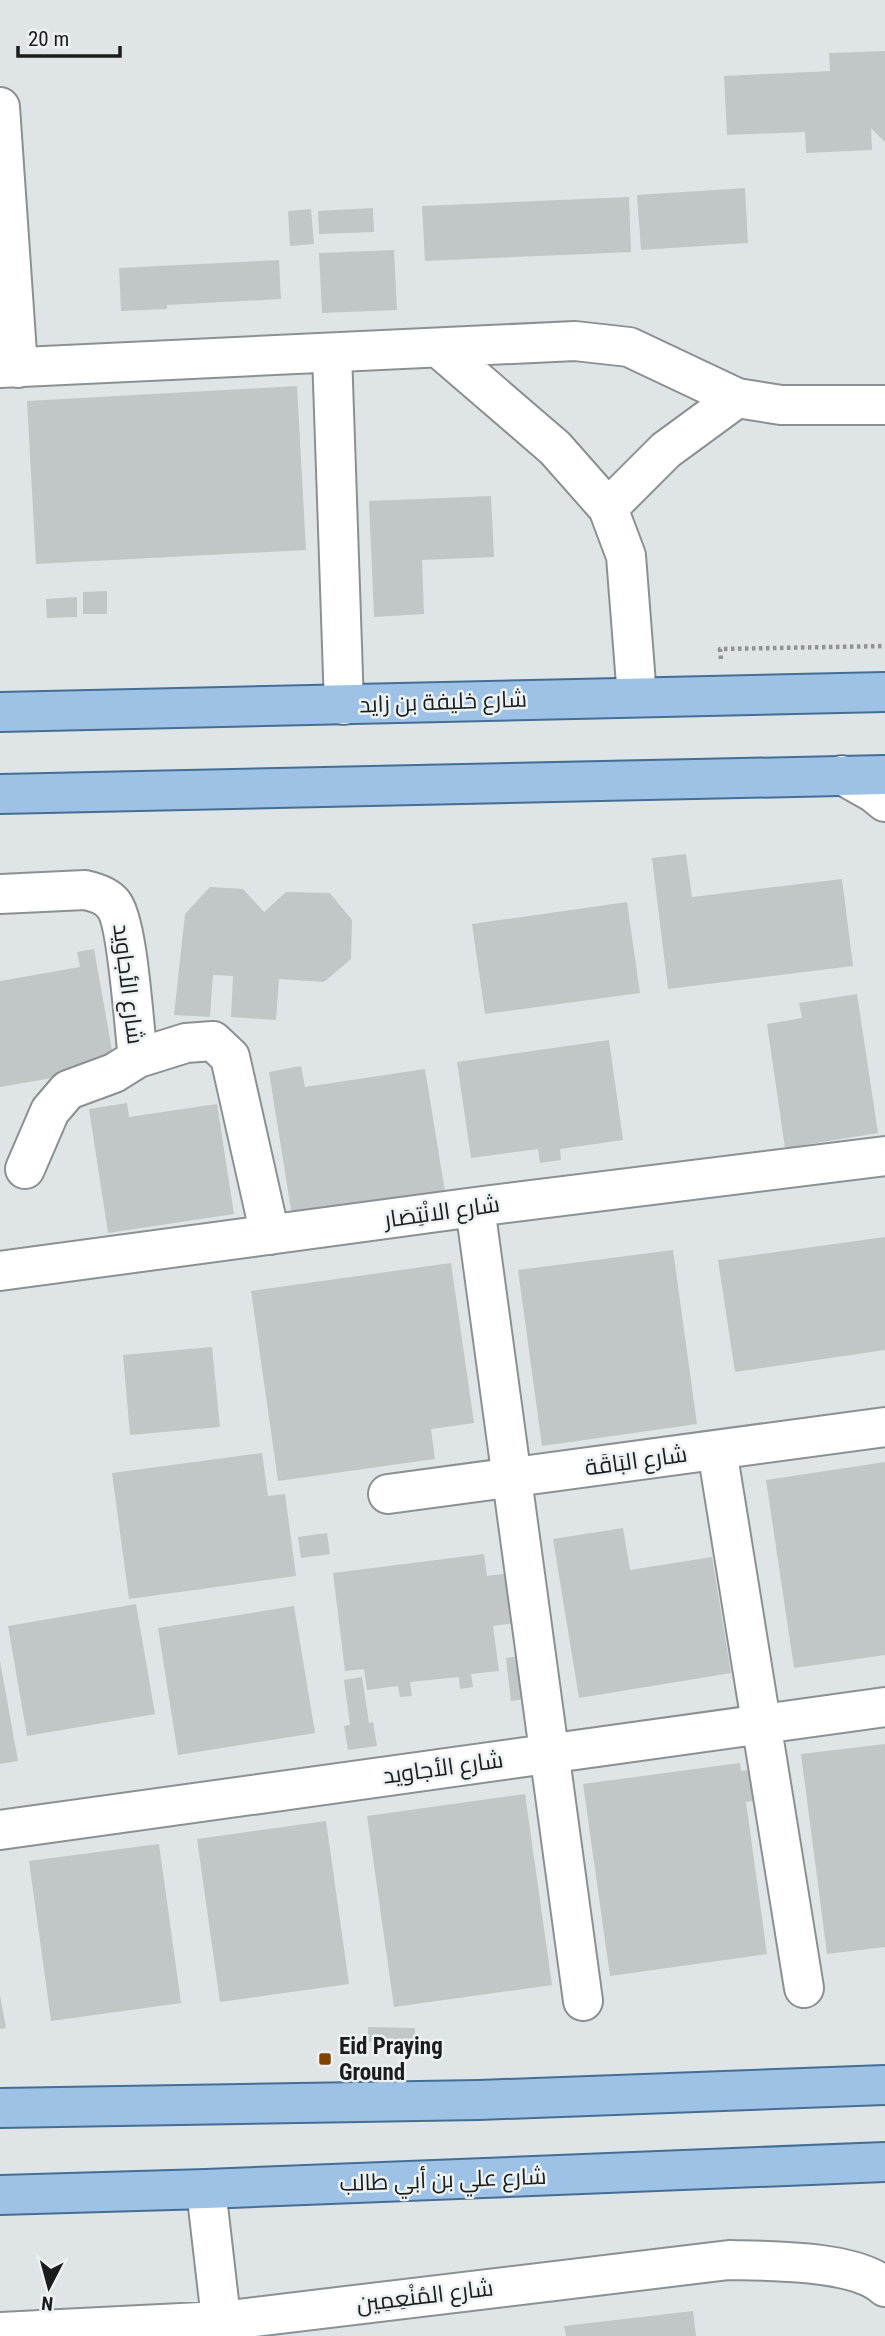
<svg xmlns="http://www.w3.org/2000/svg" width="885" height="2336" font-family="'Roboto Condensed',Cairo,sans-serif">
<rect width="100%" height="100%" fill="#dfe4e6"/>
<path fill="#c1c7c6" d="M885,51V142L871,128L872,150L806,153L805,132L727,135L724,76L830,71L829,53Z
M745,188L748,243L641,250L637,195Z
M629,197L631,252L425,261L422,206Z
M373,208L374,232L319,234L318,211Z
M311,209L314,244L290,246L288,211Z
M394,250L397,310L322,313L319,253Z
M279,260L281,299L167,305V309L121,311L119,268Z
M297,386L306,550L36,564L27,401Z
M491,496L494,557L422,560L424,614L374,617L369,501Z
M107,591V614H83V592Z
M77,597V617L47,618L46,599Z
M686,854L692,897L842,879L853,966L668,989L652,858Z
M210,887L243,889L264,912L286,892L330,893L352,920L351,959L324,982L279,979L276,1020L231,1017L233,976L213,975L210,1017L174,1015L185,914Z
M627,902L640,993L485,1014L472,924Z
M94,949L115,1067L0,1087V981L80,967L77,952Z
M857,994L878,1133L785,1148L767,1024L802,1018L799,1003Z
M609,1040L623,1140L560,1149L561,1160L540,1163L538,1149L471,1158L457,1062Z
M301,1066L305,1087L425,1069L445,1192L292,1216L269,1072Z
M127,1103L129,1117L217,1104L234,1214L108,1233L89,1109Z
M885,1237V1350L735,1372L718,1260Z
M673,1250L697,1424L542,1446L518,1270Z
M451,1263L474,1423L431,1429L435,1459L278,1481L251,1291Z
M212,1347L220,1427L130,1435L123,1355Z
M262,1453L268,1496L285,1494L296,1576L129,1599L112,1473Z
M885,1462V1655L794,1668L766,1480Z
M623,1528L630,1570L712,1557L731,1673L579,1698L553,1539Z
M327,1533L330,1554L301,1558L298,1537Z
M484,1554L487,1576L518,1572L524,1622L493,1626L499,1671L471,1674L473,1687L460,1689L459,1677L410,1682L412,1696L400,1697L398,1686L367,1690L364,1669L345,1671L333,1573Z
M136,1604L155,1714L27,1736L8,1626Z
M294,1606L315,1733L178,1755L158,1628Z
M520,1656L526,1699L511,1701L506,1658Z
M0,1661L18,1761L0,1764Z
M362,1677L369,1723L373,1722L377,1746L348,1750L344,1726L350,1725L344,1680Z
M885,1744V1947L827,1954L801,1754Z
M740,1763L741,1771L757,1769L762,1800L746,1802L767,1954L610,1976L583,1784Z
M525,1794L552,1985L394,2007L367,1816Z
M326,1821L349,1984L220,2002L197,1839Z
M159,1844L181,2003L51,2021L29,1861Z
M0,1995L6,2028L0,2029Z
M368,2027L415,2028V2043L368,2042Z
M693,2311L696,2336H566L564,2326Z"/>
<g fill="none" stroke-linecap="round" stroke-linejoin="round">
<defs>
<path id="minor" d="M0,107L18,368
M439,348L555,448L608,508L626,556L637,697
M332,353L344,705
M0,368L575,341L629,347L737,398L781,405H885
M608,508L666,450L737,398
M842,775L874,793L885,802
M0,894L85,890C94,892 107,896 113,904C128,921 134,1029 138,1058
M25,1169L50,1111L68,1090L114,1073L138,1058L186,1043L213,1041L230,1057L270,1235
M475,1207L583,2001
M0,1271L475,1207L885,1156
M717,1450L804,1988
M388,1494L885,1427
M0,1830L885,1707
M206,2189L223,2336
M0,2332L221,2321L729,2260C769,2261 856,2260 885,2287"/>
<path id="major" d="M0,712L885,692
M0,794L885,775
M0,2108L479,2100L885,2085
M0,2195L206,2189L885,2162"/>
</defs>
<use href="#minor" stroke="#8b9192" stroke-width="42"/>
<use href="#major" stroke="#446e95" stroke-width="42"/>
<path stroke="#8f9395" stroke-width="4.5" stroke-dasharray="3.5 3.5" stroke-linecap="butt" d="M721,659L720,649L885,646"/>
<use href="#minor" stroke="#fff" stroke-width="38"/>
<use href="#major" stroke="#9dc2e6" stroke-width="38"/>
</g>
<rect fill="#804400" stroke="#ecf2f3" stroke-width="2.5" x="318" y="2052" width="14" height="14" rx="3.5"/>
<g text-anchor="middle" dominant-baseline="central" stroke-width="5" stroke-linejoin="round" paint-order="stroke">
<g font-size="23" fill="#1a1c1d" stroke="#ecf2f3">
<text transform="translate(443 702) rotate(-2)">شارع خليفة بن زايد</text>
<text transform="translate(128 984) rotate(83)">شارع الأجاويد</text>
<text transform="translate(442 1212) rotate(-8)">شارع الانْتِصَار</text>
<text transform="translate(636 1461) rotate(-8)">شارع البَاقَة</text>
<text transform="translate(443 1768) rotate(-8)">شارع الأجاويد</text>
<text transform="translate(443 2180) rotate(-2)">شارع علي بن أبي طالب</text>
<text transform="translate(425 2296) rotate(-7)">شارع المُنْعِمِين</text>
</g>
<g font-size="23" font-weight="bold" fill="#1a1c1d" stroke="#ecf2f3" text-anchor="start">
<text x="339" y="2046">Eid Praying<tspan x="339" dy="26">Ground</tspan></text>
</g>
</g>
<g transform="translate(49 2287) rotate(186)" stroke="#ecf2f3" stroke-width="5" paint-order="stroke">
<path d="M0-5L12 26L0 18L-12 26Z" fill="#1a1c1d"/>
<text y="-10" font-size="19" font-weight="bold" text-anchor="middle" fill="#1a1c1d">N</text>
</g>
<path d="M18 46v10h102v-10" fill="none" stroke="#1a1c1d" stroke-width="3.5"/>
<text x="28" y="46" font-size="21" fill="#1a1c1d" stroke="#ecf2f3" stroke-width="5" paint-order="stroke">20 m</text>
</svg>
